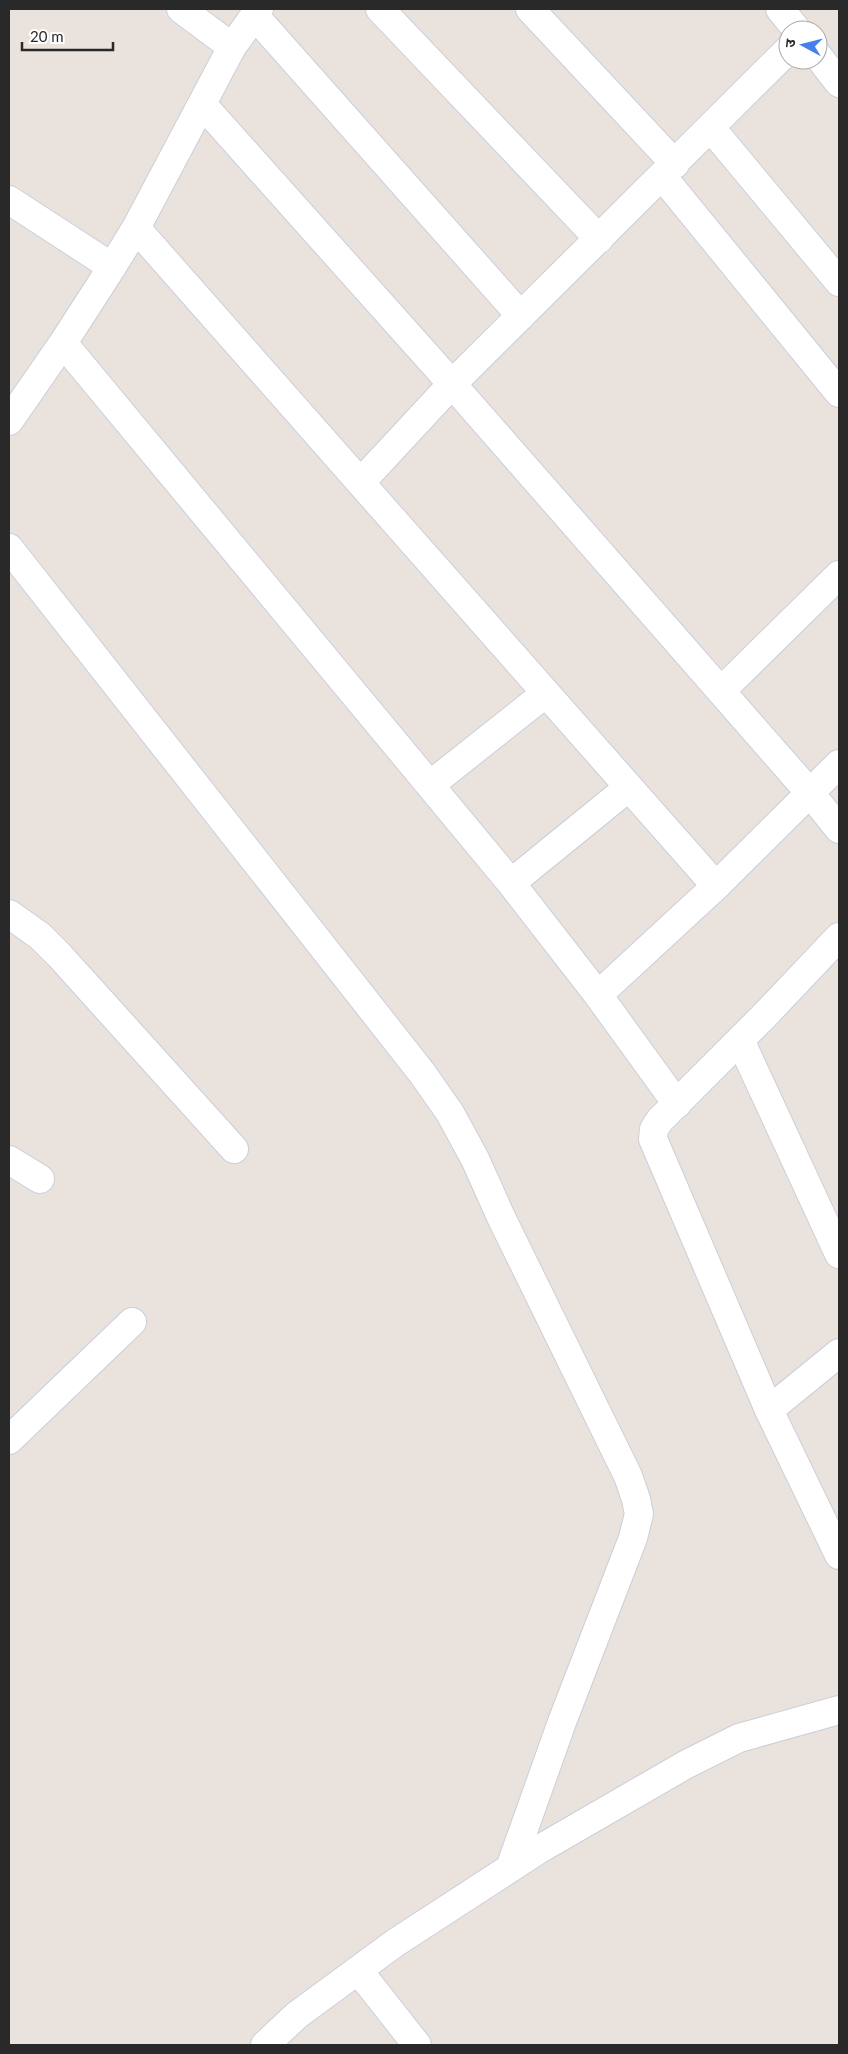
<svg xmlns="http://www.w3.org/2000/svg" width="848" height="2054" font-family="Lato,'Noto Sans Devanagari',sans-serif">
<rect width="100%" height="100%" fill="#eae2dc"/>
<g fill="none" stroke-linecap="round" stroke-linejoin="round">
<defs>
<path id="minor" d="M181,9L232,47
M380,9L599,239
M530,9L675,164
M780,9L797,30
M254,15L521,316
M818,56L839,83
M202,104L452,384L810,793L839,829
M711,128L839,282
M662,176L839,393
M9,200L112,267
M136,228L716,886
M63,343L511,883L598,995L677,1104
M9,421L63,343L112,267L136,228L232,47L259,9
M361,482L452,384L788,50
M9,548L422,1073L450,1113L475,1159L501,1217L628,1476L636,1499L639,1514L633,1538L562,1722L510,1868
M721,691L839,575
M430,785L546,693
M511,883L629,787
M9,914L40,936L60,956L234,1149
M839,937L765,1015L660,1120L654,1129L653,1139L769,1410L839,1555
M598,995L716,886L839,764
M740,1040L839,1254
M9,1160L40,1179
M769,1410L839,1353
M9,1440L132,1322
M358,1970L417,2045
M265,2045L297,2015L395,1943L538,1850L685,1765L739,1738L839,1710"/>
</defs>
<use href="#minor" stroke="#cacfda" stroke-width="30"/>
<use href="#minor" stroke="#fff" stroke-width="28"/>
</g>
<rect width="848" height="2054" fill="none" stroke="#292929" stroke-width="20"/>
<g transform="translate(803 45) rotate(277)"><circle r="24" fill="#ffffff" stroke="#a9a9a9"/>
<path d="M0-4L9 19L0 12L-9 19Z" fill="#467eed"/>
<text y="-8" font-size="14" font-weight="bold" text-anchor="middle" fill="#292929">उ</text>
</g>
<path d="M22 42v8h91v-8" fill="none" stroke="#292929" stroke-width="2.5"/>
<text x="30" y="42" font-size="15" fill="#292929" stroke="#ffffff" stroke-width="4" paint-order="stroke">20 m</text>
</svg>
